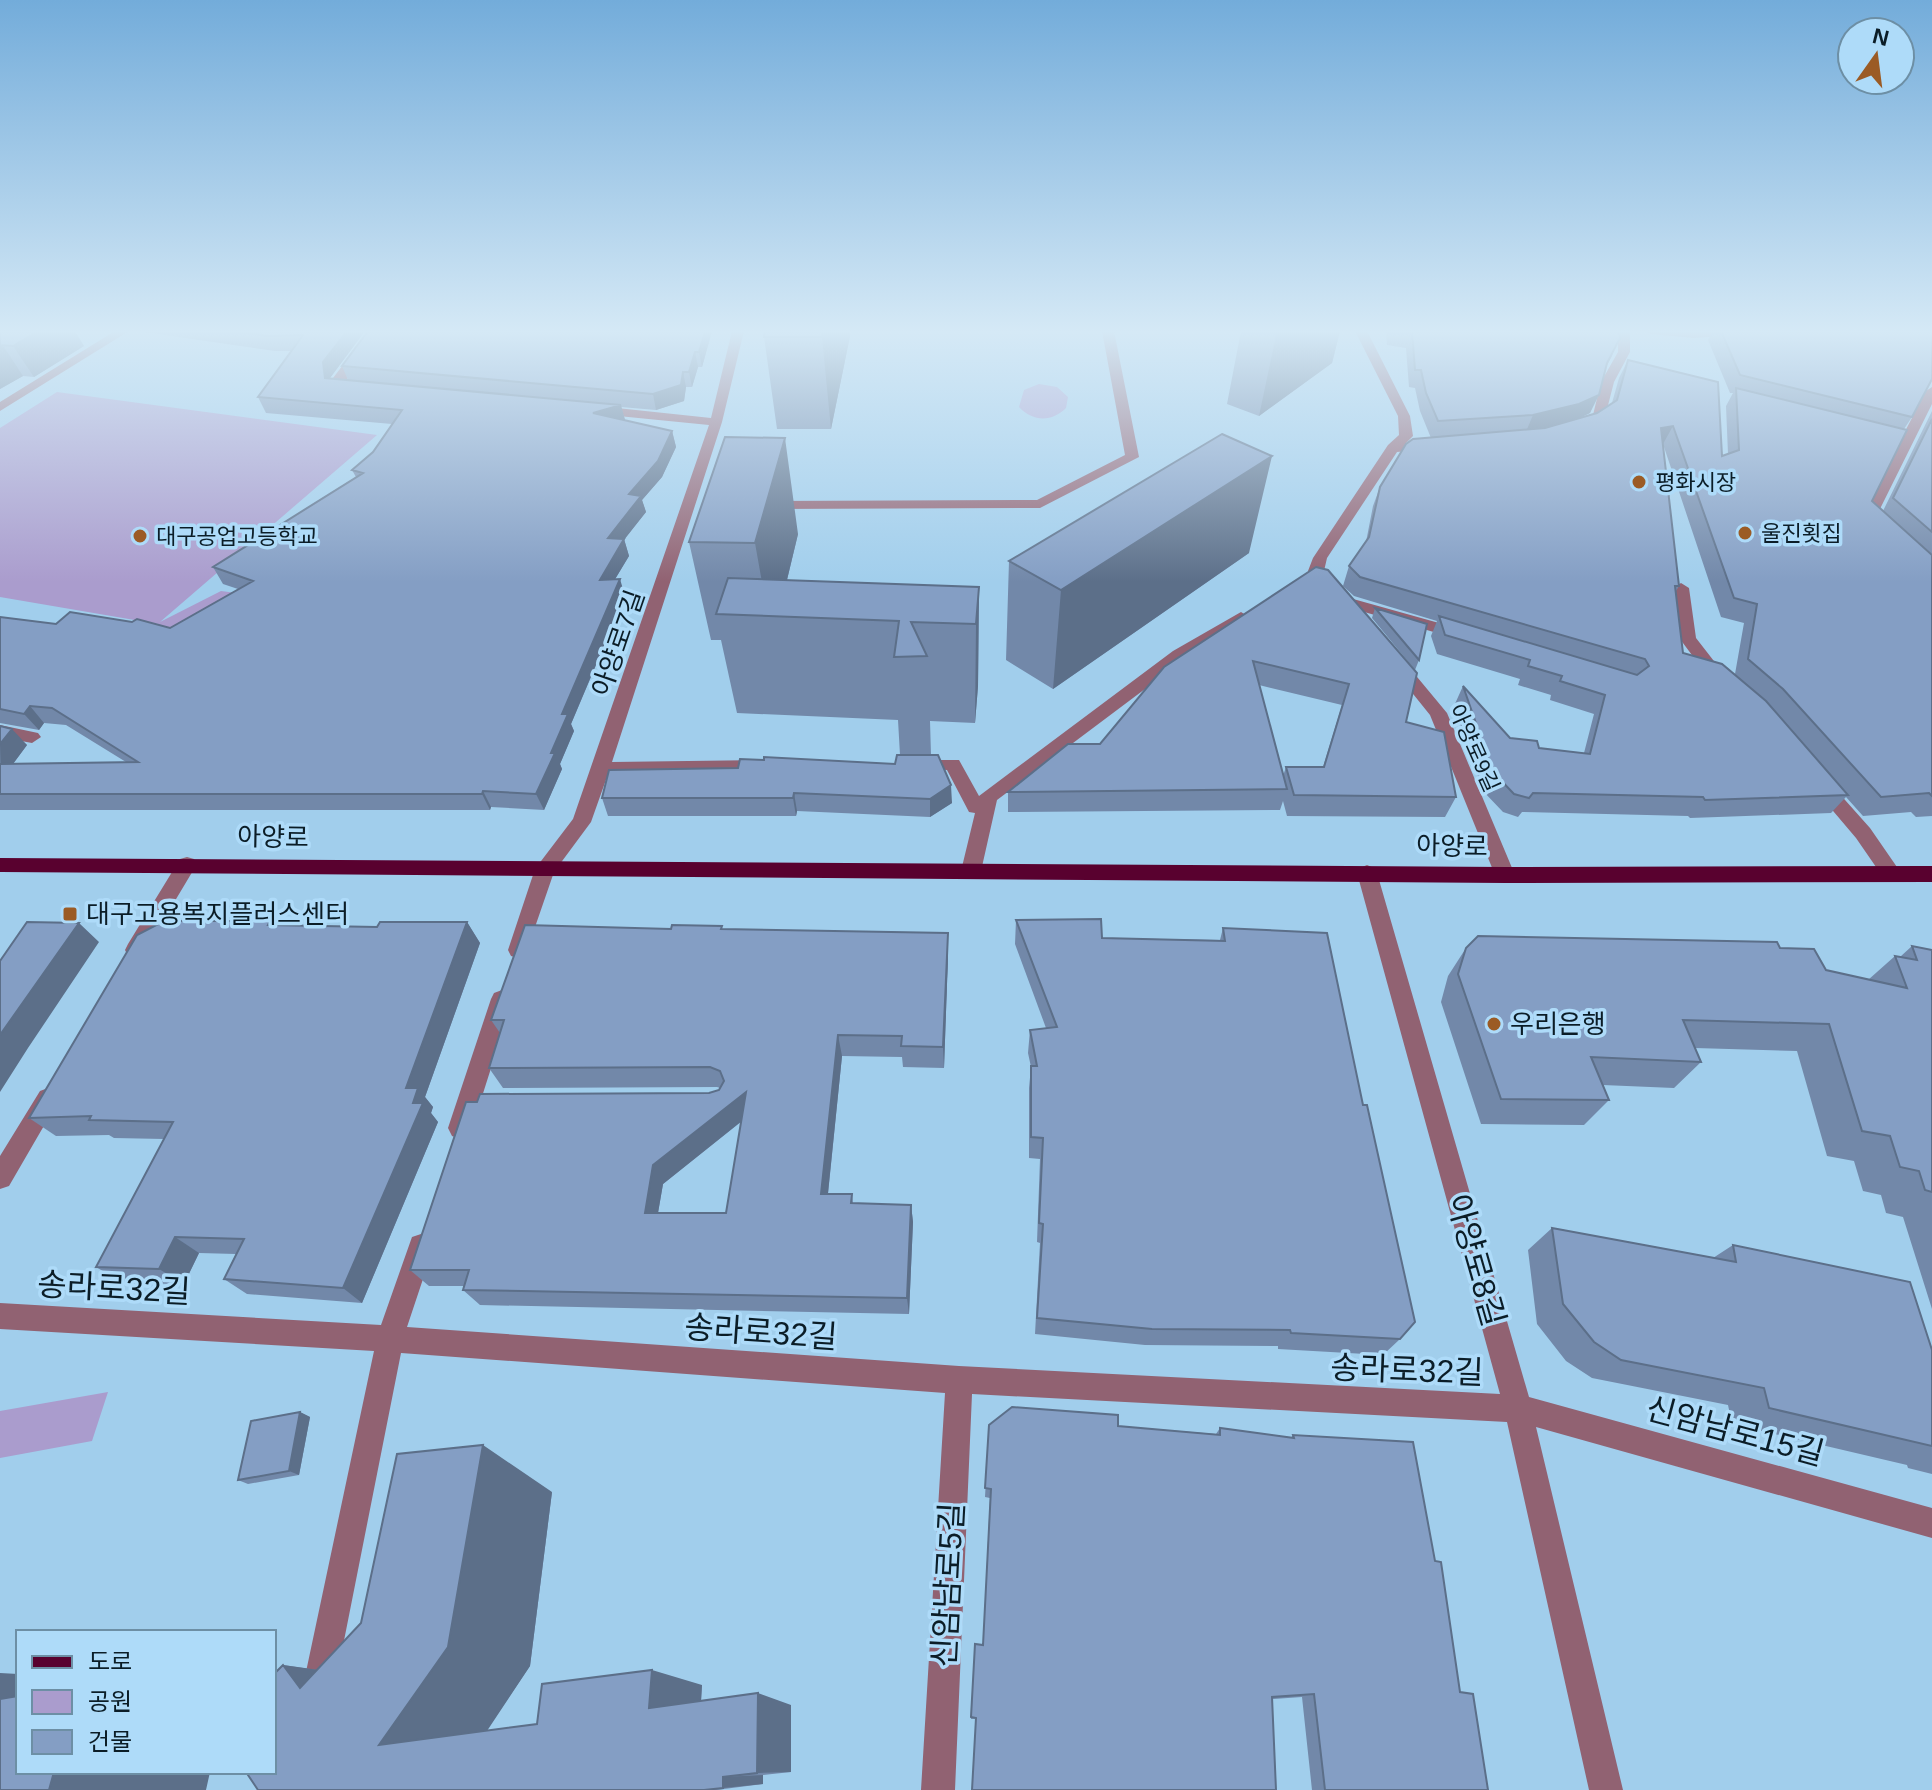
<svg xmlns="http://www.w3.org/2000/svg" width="1932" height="1790" font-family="Arial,'Noto Sans KR',sans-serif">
<rect width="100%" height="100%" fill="#a1ceec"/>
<path fill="#aa9ccd" d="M1039,384L1057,387L1068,397L1066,408C1052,422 1033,422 1019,407L1024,390Z
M57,392L377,435L160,622L221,591L252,595L175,644L158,624L0,597V428Z
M108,1392L92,1441L0,1458V1411Z"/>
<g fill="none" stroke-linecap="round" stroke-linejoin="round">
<path fill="#916272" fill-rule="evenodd" d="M115,331H129L0,411V402Z
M369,331H381L343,385L357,390L351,394L332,390L333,378Z
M732,331H744L722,422L612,762L765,760L774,766L765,772L608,774L591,822L554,872L525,956L518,958L511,956L508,950L535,869L573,819L709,425L598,414L592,410L598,406L711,418Z
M1102,331H1114L1139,457L1040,508L770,509L763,505L770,501L1037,500L1125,455Z
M1355,331H1367L1410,416L1413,436L1406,443L1428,441L1435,445L1428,449L1397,452L1327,558L1324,571L1316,576L1308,571L1313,558L1388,445L1399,435L1398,416Z
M1618,331H1630V352L1614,382L1605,417L1588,431H1578V425L1593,415L1601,382L1618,352Z
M1645,331H1755L1749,334L1694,338L1651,334Z
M1932,387V404L1875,519L1881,526L1879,529H1869L1861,519L1898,446L1866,437L1873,433L1901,439L1926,391Z
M1681,583L1689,588L1696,638L1724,674L1726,678L1724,682H1712L1680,639L1673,588Z
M1346,597L1464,630L1466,634L1458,639L1340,605L1338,602Z
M1241,612L1249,617L1247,620L1185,659L997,800L981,871L978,876H964L961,871L975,813L969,812L947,770L911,768L908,764L911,760H959L979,796L1173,651Z
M1397,659L1403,660L1447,713L1515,875L1512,880H1498L1495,875L1430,715L1389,664Z
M0,725L38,733L41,737L32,743L0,737Z
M1823,780L1829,782L1870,828L1899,870L1902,875L1899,880H1885L1856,838L1817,792L1814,787L1817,782Z
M187,857L194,859L197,864L142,956L135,958L128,956L125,950L128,944L180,859Z
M1367,865L1374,868L1377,873L1529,1397L1932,1508V1538L1536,1427L1623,1790H1589L1507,1422L972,1394L955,1790H921L945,1393L401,1353L335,1686L330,1697L319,1702L308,1697L303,1686L374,1351L0,1329V1303L381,1325L412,1237L421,1234L430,1237L434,1246L407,1327L959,1366L1500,1394L1357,873L1360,868Z
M502,990L510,993L513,999L472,1128L468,1136L460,1139L452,1136L448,1128L491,999L494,993Z
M48,1088L56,1091L60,1098L56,1105L9,1186L0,1189V1156L40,1091Z"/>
<path fill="#59012f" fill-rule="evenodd" d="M0,858L1505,867L1932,866V882L1505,883L0,872Z"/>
</g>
<path fill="#7288a9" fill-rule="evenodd" d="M0,331L84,346L34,377L23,376L0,389Z
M137,331H365L330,378L348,380L342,366L712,331L702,367H698L692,387H686L684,401L656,410L621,407L625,420L672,431L676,447L662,477L642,500L646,512L624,539L629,556L615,579L625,596L571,724L574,731L560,764L562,769L544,810L491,807L490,810H0V726L27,745L13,764L126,762L66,725L44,723L39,730L0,723V617L56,624L170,628L238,589L223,584L213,567L356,477L352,470L373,452L392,424L266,413L258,397L292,351H275Z
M765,331H849L850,336L831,429H777L764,337Z
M1241,331H1340L1332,363L1259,416L1227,404Z
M1386,331H1619L1612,356L1605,369L1590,413L1579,418L1597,413L1612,403L1619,378L1628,360L1722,456L1728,454L1726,406L1733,393H1730L1708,340L1713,331H1932L1928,387L1912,417L1904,429L1872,501L1883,511L1932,411V816L1916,817L1911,812L1863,816L1846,797L1831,813L1690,818L1688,816L1522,812L1518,817L1503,812L1483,791L1454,706L1463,686L1510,738L1539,748L1584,753L1594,714L1550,700L1551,695L1518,685L1520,679L1437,654L1431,636L1437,621L1354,596L1343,586L1349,566L1366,542L1373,506L1380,487L1431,438L1420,411L1415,388L1409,387L1406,348L1387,345ZM1663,444L1721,617L1744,623L1735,674L1683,653L1676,591L1679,586Z
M798,534L787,580L979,587L978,686L975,723L930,721L931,755L952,803L930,817L797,811L796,816H608L602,798L738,768L895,764L900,755L898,720L737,713L721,640H711L689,542Z
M1249,553L1053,689L1006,660L1009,561Z
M1316,567L1406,722L1456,797L1445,817L1287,816L1283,801L1280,810L1008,812V792L1100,744ZM1259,685L1342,705L1323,767H1286L1283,776Z
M1375,608L1419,660L1415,670L1372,618Z
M1016,920L1102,938L1220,940L1223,928L1400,1339L1383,1355L1278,1349V1346L1145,1345L1035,1334L1040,1243L1037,1242L1040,1159L1029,1158V1088L1031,1067L1028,1053L1030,1030L1046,1028L1015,944Z
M270,921L274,926L377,927L467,922L480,943L425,1097L433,1107L431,1113L438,1122L362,1303L247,1294L224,1279L236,1254L199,1253L184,1284L123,1283L96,1267L164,1139L114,1138L109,1135L56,1136L29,1118Z
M671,929H722L948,956L944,1068L903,1067L902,1057L842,1056L828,1194H852L853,1203L911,1205L913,1222L909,1314L480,1305L463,1290L464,1286H429L410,1270L709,1093L719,1090L720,1088L717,1087L503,1088L489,1068L500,1033L491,1020ZM742,1121L726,1213H658L663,1184Z
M1912,946L1932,950V1309L1903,1217L1886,1213L1881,1195L1863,1191L1854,1161L1827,1156L1797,1051L1695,1048L1701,1062L1674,1088L1603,1085L1609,1100L1584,1125L1481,1124L1441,1002L1448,976L1466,948H1780L1826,970L1868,980L1895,956L1900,957Z
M1552,1228L1713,1258L1733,1245L1932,1350V1474L1908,1468L1907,1465L1732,1424L1728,1405L1592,1378L1566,1361L1537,1324L1528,1250Z
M300,1412L310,1417L299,1475L248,1484L238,1480Z
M989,1425L1118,1426L1216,1434L1220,1428L1291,1438L1293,1435L1460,1692L1488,1790H1312L1302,1697L971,1719L975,1648L983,1645L990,1498L985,1497Z
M552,1492L530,1666L486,1731L537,1724L702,1685L701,1701L791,1705V1772L763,1775V1784L716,1790H258L283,1665L317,1670Z"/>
<path fill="#5c6f89" d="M38,331H75L84,346L34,377L13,346Z
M347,331H365L330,378H325L323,362Z
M705,331H712L702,367L699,352Z
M823,331H849L850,336L831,429L822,337Z
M1277,331H1340L1332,363L1259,416Z
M2,344L23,376L0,389V345Z
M695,352L698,367L692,387L689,372Z
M683,372L686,387L684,401L656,410L653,394Z
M1599,395L1590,413L1571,422L1525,434L1533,415Z
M621,405L625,420L593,413Z
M1673,426L1663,444L1661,428Z
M672,431L676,447L662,477L642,500L646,512L613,554L608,538L629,494Z
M785,438L798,534L778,617L768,616L755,543Z
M1272,456L1249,553L1053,689L1061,590Z
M624,539L629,556L605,596L600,580Z
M620,579L625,596L571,724L574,731L560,764L562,769L544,810L536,794L562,714Z
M979,587L978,686L975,723L976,624Z
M30,706L44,723L39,730L24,714Z
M12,729L27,745L1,780L0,744Z
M951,785L952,803L930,817V799Z
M483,791L491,807L490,810L482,794Z
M794,793L797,811L796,816L793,798Z
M467,922L480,943L425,1097L433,1107L431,1113L438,1122L362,1303L343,1288L413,1103L406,1088Z
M79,923L99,942L28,1048L0,1092V1035Z
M948,933V956L944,1068L943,1047Z
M838,1035L842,1056L826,1212L821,1194Z
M746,1092L753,1112L663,1184L655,1230L645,1213L653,1165Z
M911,1205L913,1222L909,1314L907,1298Z
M175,1237L199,1253L184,1284L159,1269Z
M300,1412L310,1417L299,1475L289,1471Z
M483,1445L552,1492L530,1666L475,1749L379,1745Z
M283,1665L391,1680L300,1688Z
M652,1670L702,1685L700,1717L649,1708Z
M0,1673L18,1674V1705L0,1704Z
M758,1693L791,1705V1772L757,1773Z
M54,1772H210L206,1790H49Z
M763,1775V1784L723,1788V1777Z"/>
<path fill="#849ec4" stroke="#5c6f89" stroke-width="2" fill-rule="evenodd" d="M0,331H38L13,346L0,345Z
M233,331H347L323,362L325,378L621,405L593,413L672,431L658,461L629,494L641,496L608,538L624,539L600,580L620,579L562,714H568L551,753H555L536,794L483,791L482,794H0V764L138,762L52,708L30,706L24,714L0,709V617L56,624L70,612L132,622L137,619L170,628L253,581L213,567L363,473L352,470L373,452L402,410L258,397L303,335L268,336Z
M368,331H705L699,352H695L689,372H683L681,385L653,394L342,366Z
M765,331H823L822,337H764Z
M1412,331H1618L1620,338L1607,363L1599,395L1579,404L1533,415L1438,421L1426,393L1421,370H1415Z
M1721,331H1932V379L1912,417L1740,375Z
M1628,360L1718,382L1722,456L1739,450L1736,388L1907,430L1872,501L1932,555V796L1929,793L1881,797L1783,689L1748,659L1757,604L1734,598L1673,426L1661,428L1679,586H1675L1683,653L1722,664L1766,701L1848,795L1705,800L1703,797L1533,793L1529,798L1514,794L1493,772L1463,686L1510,738L1537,741L1539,748L1590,754L1605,695L1560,681L1562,676L1528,666L1530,660L1445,635L1439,616L1637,675L1649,666L1645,659L1360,577L1349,566L1369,537L1380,487L1406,444L1413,439L1545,428L1597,413L1617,400Z
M1932,419V532L1893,498Z
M1222,434L1272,456L1061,590L1009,561Z
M725,437L785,438L755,543L689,542Z
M1316,567L1328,570L1417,673L1406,722L1444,732L1456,797L1294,795L1286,767H1324L1349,684L1253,661L1287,789L1008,792L1068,744H1100L1164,667Z
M728,578L979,587L976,624L911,622L927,656L894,657L899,621L716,614Z
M1375,608L1427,624L1419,660Z
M0,726L12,729L0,744Z
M897,755H938L951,785L930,799L794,793L793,798H602L609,770L738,768L740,759L764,760V757L895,764Z
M1101,919L1102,938L1225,941L1223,928L1327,933L1363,1105H1367L1415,1322L1400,1339L1291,1333L1290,1330L1152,1329L1037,1318L1043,1224L1039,1223L1043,1138L1031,1137V1066H1037L1030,1030L1057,1027L1016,920Z
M164,921H270L268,925L377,927L380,922H467L406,1088H418L413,1103H423L343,1288L224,1279L244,1239L175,1237L159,1269L96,1267L173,1122L89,1120L91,1116L29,1118L137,935Z
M27,922L79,923L0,1035V961Z
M525,925L671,929L672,925L722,926L721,929L948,933L943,1047L901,1046L902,1036L838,1035L821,1194H852L851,1203L911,1205L907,1298L463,1290L469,1270H410L466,1102H477L480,1094L709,1093L719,1090L724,1081L720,1071L710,1067L489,1068L504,1020H491ZM746,1092L726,1213H645L653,1165Z
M1478,936L1777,942L1780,948L1814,949L1826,970L1907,988L1895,956L1917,960L1912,946L1932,950V1192L1925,1190L1919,1171L1900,1167L1890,1136L1862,1131L1829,1024L1683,1020L1701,1062L1591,1057L1609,1100L1501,1099L1458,974L1466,948Z
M1552,1228L1736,1262L1733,1245L1910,1282L1932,1350V1446L1769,1408L1764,1388L1621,1360L1594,1342L1563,1304Z
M1012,1407L1118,1415V1426L1220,1435V1428L1294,1438L1293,1435L1413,1442L1435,1561L1441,1562L1460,1692L1473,1694L1488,1790H1325L1314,1694L1272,1697L1276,1790H972L976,1718L971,1717L975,1644L983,1645L991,1489L985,1488L989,1425Z
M300,1412L289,1471L238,1480L251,1421Z
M483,1445L448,1647L379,1745L537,1724L542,1684L652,1670L649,1708L758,1693L757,1773L723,1777V1788L704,1790H258L246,1772H274V1674L283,1665L300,1688L361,1623L397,1454Z
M18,1696V1772H54L49,1790H0V1699Z"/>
<linearGradient id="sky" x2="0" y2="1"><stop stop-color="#73acda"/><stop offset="0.57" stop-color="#d5e9f6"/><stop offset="1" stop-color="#d5e9f6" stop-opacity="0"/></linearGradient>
<rect width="1932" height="582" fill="url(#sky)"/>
<g fill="#9b5b25" stroke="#aedbf9" stroke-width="3">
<circle cx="1639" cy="482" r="8"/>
<circle cx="1745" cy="533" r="8"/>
<circle cx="140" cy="536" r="8"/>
<rect x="62" y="906" width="16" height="16" rx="4"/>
<circle cx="1494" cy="1024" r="8"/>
</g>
<g text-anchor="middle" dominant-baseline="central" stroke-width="7" stroke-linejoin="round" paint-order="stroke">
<g font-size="22" fill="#0b1d27" stroke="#aedbf9" text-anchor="start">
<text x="1655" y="482">평화시장</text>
<text x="1761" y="533">울진횟집</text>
<text x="156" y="536">대구공업고등학교</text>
</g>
<g font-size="22" fill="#0b1d27" stroke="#aedbf9">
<text transform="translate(1474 748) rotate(66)">아양로9길</text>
</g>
<g font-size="26" fill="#0b1d27" stroke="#aedbf9">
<text transform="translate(618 643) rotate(-71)">아양로7길</text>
<text transform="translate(273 837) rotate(1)">아양로</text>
<text transform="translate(1452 846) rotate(1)">아양로</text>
</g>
<g font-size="26" fill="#0b1d27" stroke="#aedbf9" text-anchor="start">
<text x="86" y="914">대구고용복지플러스센터</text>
<text x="1510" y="1024">우리은행</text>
</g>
<g font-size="32" fill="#0b1d27" stroke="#aedbf9">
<text transform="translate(1476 1260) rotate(74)">아양로8길</text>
<text transform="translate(114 1288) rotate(3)">송라로32길</text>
<text transform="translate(761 1332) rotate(4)">송라로32길</text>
<text transform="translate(1407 1370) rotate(2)">송라로32길</text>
<text transform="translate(1735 1431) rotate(15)">신암남로15길</text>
<text transform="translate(948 1585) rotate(-87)">신암남로5길</text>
</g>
</g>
<rect x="16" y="1630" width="260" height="144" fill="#aedbf9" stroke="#6d8fa5" stroke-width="2"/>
<rect x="32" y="1656" width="40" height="12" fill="#59012f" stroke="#6d8fa5" stroke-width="2"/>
<text x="88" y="1670" font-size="24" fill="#0b1d27">도로</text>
<rect x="32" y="1690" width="40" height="24" fill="#aa9ccd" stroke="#6d8fa5" stroke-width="2"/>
<text x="88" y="1710" font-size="24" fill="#0b1d27">공원</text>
<rect x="32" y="1730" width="40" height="24" fill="#849ec4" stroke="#6d8fa5" stroke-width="2"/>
<text x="88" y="1750" font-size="24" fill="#0b1d27">건물</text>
<g transform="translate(1876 56) rotate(14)"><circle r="38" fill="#aedbf9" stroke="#6d8fa5" stroke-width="2"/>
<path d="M0-6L14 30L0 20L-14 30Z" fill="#9b5b25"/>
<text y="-12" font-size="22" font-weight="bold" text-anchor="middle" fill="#0b1d27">N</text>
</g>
</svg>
